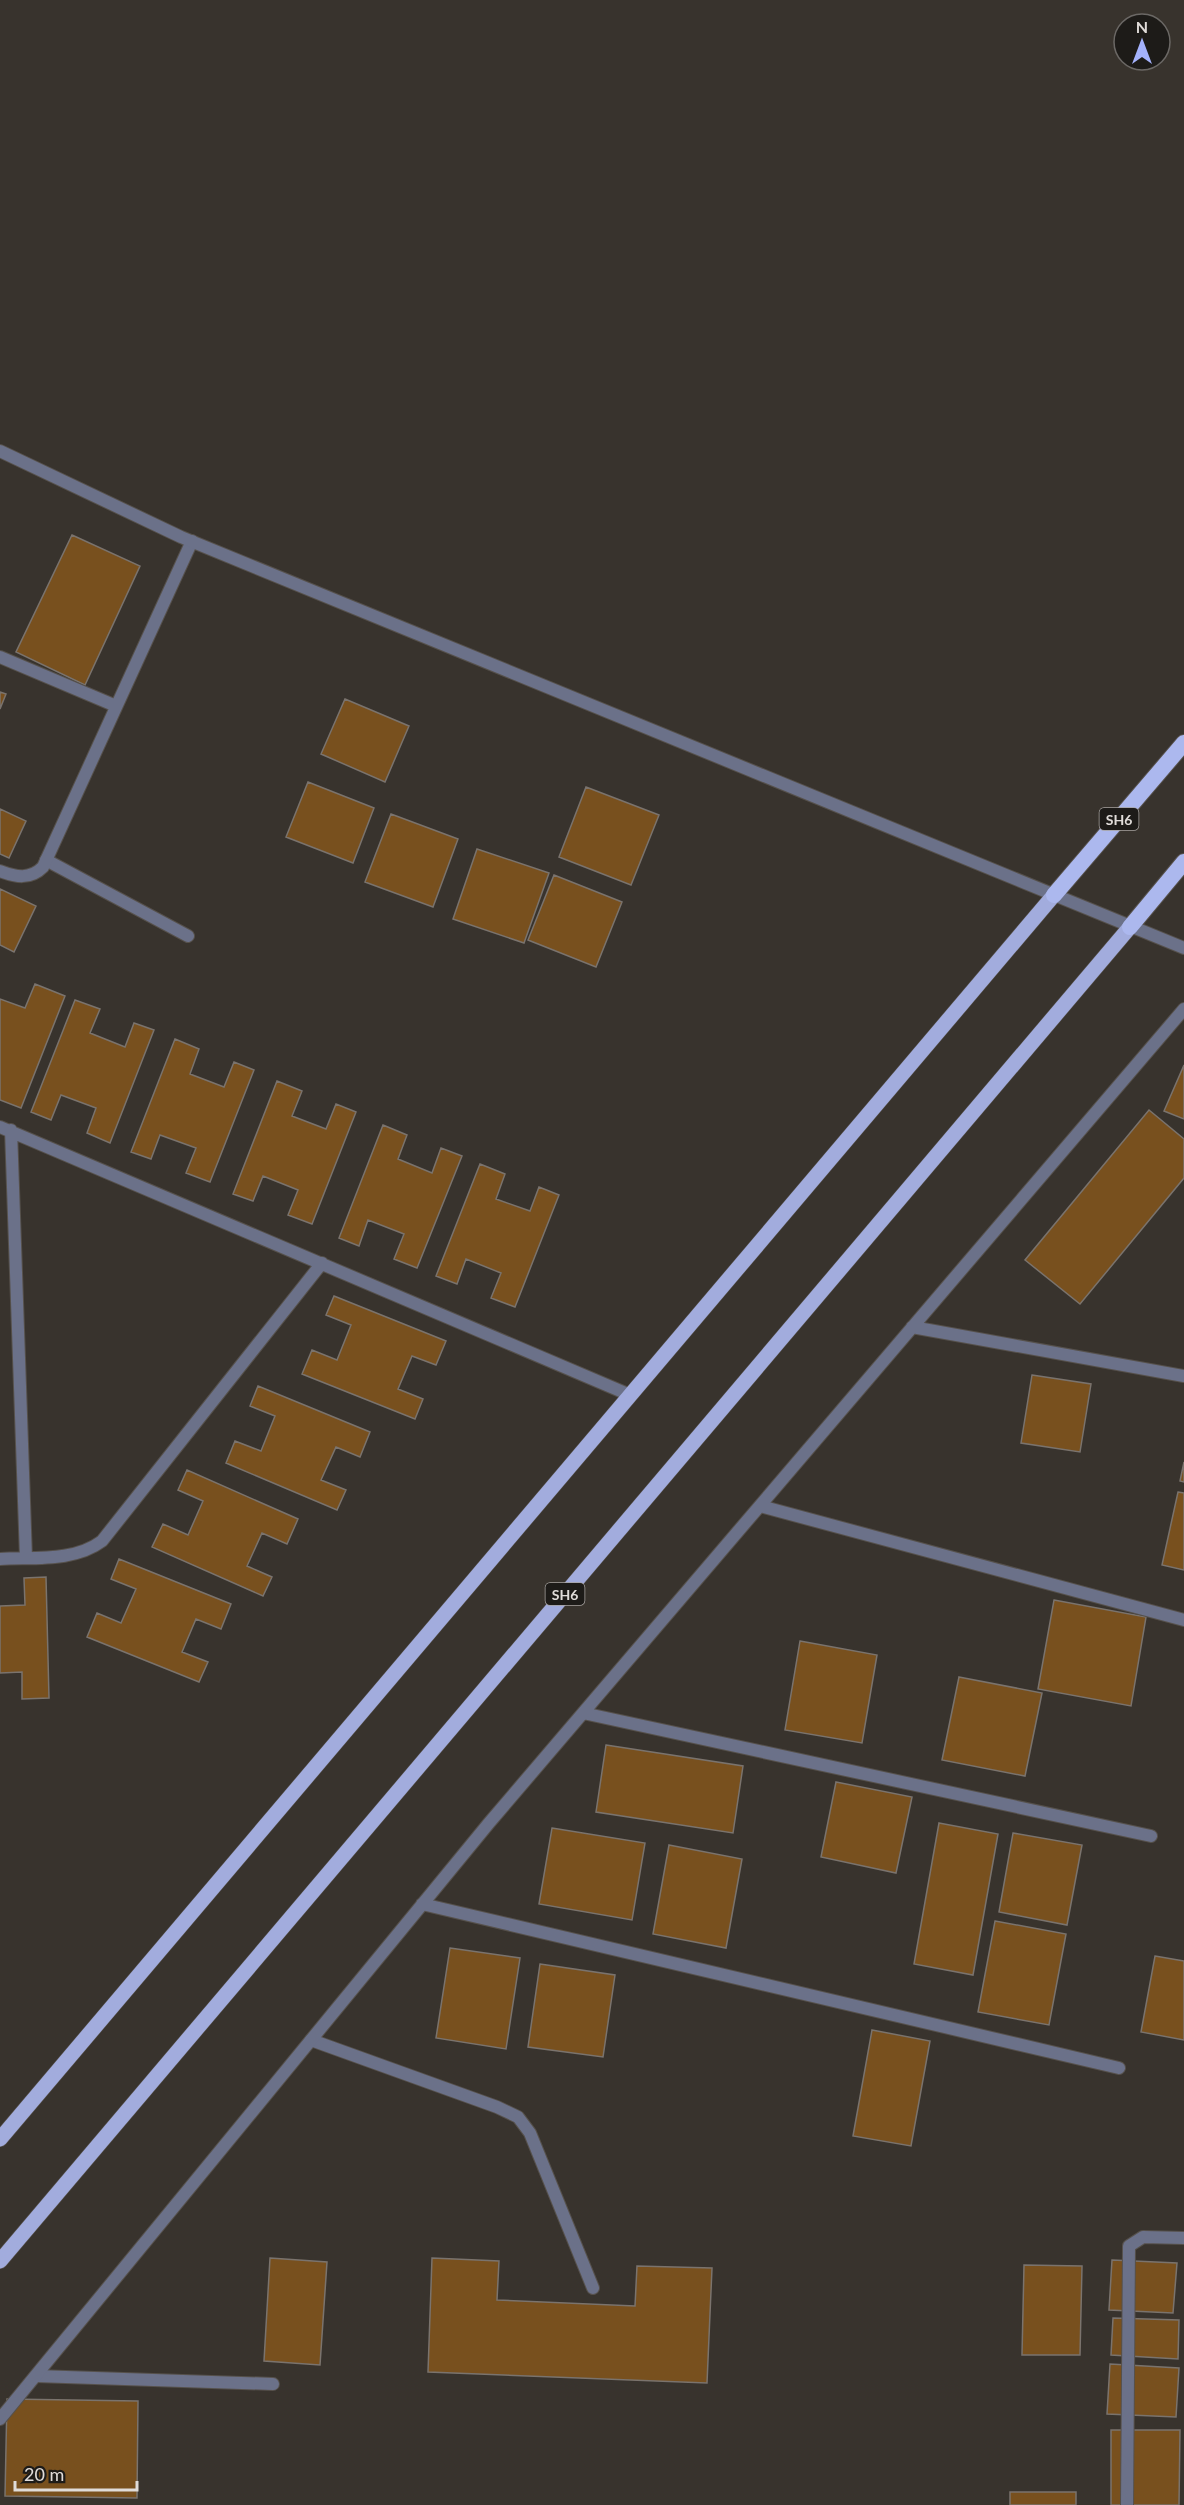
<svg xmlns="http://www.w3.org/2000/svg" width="1184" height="2505" font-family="Lato,sans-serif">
<rect width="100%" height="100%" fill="#38332d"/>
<path fill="#78501e" stroke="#7a736d" stroke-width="1.5" d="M72,535L140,566L85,685L16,652Z
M0,692L6,694L0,709Z
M345,699L409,726L385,782L321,754Z
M308,782L374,808L353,863L286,837Z
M586,787L659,815L631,885L559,857Z
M0,809L26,821L9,858L0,854Z
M391,814L458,839L433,907L365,882Z
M477,849L549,873L524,943L453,919Z
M554,875L622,902L596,967L528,940Z
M0,889L36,906L14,952L0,945Z
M35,984L65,996L21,1108L0,1100V999L25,1008Z
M75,1000L100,1009L90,1033L125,1047L134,1023L154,1030L110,1143L87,1133L96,1108L61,1095L51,1120L31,1112Z
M175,1039L199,1049L190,1074L224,1087L234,1062L254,1070L210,1182L186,1173L196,1148L160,1135L151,1159L131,1152Z
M1184,1065V1119L1164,1111Z
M277,1081L302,1091L292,1116L326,1129L336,1104L356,1112L312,1224L288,1215L298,1190L263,1176L253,1201L233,1194Z
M1149,1110L1184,1139V1178L1080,1304L1025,1260Z
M383,1125L407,1135L398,1159L432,1173L441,1148L462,1156L417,1268L394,1259L404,1234L368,1220L359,1246L339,1238Z
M480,1164L505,1174L496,1199L530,1211L539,1187L559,1195L515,1307L491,1298L501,1273L466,1259L457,1284L436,1276Z
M334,1296L446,1341L436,1365L412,1356L398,1389L423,1399L415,1419L302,1374L312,1350L337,1360L351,1325L326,1315Z
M1032,1375L1091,1384L1080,1452L1021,1443Z
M258,1386L370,1432L360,1457L336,1447L321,1480L346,1490L337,1510L226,1463L235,1441L261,1451L275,1416L250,1406Z
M1184,1462V1482L1180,1481Z
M187,1470L298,1519L287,1544L262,1533L247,1566L272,1577L263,1596L152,1547L163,1524L188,1535L203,1501L178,1490Z
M1178,1492L1184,1493V1570L1162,1565Z
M119,1559L231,1604L221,1629L196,1619L182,1652L208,1662L199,1682L87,1637L97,1613L121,1623L136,1589L111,1579Z
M46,1577L49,1698L22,1699V1672L0,1673V1606L25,1605L24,1578Z
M1054,1600L1146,1617L1131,1706L1038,1689Z
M800,1641L877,1655L862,1743L785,1730Z
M959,1677L1042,1693L1025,1776L942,1760Z
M606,1745L743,1766L733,1833L596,1812Z
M836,1782L912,1797L896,1873L821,1857Z
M939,1823L998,1834L973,1975L914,1964Z
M552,1828L645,1843L632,1920L539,1904Z
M1013,1833L1082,1845L1067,1925L999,1912Z
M669,1845L742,1859L726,1948L653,1934Z
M995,1921L1066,1934L1049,2025L978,2012Z
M450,1948L520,1958L506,2049L436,2038Z
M1155,1956L1184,1961V2040L1141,2032Z
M540,1964L615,1975L603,2057L528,2047Z
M872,2030L930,2041L911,2146L853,2136Z
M270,2258L327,2262L320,2365L264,2361Z
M432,2258L499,2261L497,2300L635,2306L637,2266L712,2268L707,2383L428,2372Z
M1112,2260L1177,2263L1173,2313L1109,2310Z
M1024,2265L1082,2266L1080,2355H1022Z
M1113,2318L1179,2320L1178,2359L1111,2355Z
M1110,2364L1179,2368L1176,2417L1107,2414Z
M7,2399L138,2401L137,2498L5,2496Z
M1111,2430H1180L1179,2505H1111Z
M1010,2492H1076V2505H1010Z"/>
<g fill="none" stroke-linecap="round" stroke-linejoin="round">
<defs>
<path id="service" d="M46,860L188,936
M311,2040L497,2107L518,2117L530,2133L593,2288
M36,2376L273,2384"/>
<path id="minor" d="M0,657L116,706
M0,871C16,877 30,880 43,867L192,541
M0,1127L630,1395
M11,1130L26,1558
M912,1327L1184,1376
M760,1506L1184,1620
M0,1559C34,1557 74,1562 102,1541L322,1263
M583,1713L1151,1836
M422,1904L1119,2068
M0,2419L489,1823L1184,1009
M1127,2505L1129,2246L1143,2237L1184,2238"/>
<path id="tertiary" d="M0,451L181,537L1184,948"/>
<path id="primary" d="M0,2139L1054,895
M0,2261L1130,927"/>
<path id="trunk" d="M1054,895L1184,743
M1130,927L1184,862"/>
</defs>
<use href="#service" stroke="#56514c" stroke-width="14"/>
<use href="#minor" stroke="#56514c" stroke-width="14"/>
<use href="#tertiary" stroke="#56514c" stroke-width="14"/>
<use href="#primary" stroke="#56514c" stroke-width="16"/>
<use href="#trunk" stroke="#56514c" stroke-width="18"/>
<use href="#service" stroke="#6b7189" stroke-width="12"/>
<use href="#minor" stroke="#6b7189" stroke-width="12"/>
<use href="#tertiary" stroke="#6b7189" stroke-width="12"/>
<use href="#primary" stroke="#a2acdd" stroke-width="15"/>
<use href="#trunk" stroke="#acb8ee" stroke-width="16"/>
</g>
<g text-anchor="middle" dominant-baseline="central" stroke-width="4.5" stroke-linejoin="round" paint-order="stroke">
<g fill="#1d1b18" stroke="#a6a29f" stroke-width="1.5">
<rect x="1099.5" y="808" width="39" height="22" rx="4.5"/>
<rect x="545.5" y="1583" width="39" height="22" rx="4.5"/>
</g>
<g font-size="14" font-weight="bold" fill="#e0dcd9">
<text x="1119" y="819">SH6</text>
<text x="565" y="1594">SH6</text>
</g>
</g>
<g transform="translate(1142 42)"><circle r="28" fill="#1d1b18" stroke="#6b6865" stroke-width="1.5"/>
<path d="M0-4.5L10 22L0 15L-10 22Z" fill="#a4b2fc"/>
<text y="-9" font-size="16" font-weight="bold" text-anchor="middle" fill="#e0dcd9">N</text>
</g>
<path d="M15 2481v9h122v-9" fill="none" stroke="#e0dcd9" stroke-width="3"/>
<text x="24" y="2481" font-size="18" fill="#e0dcd9" stroke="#1d1b18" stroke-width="4.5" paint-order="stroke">20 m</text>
</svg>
